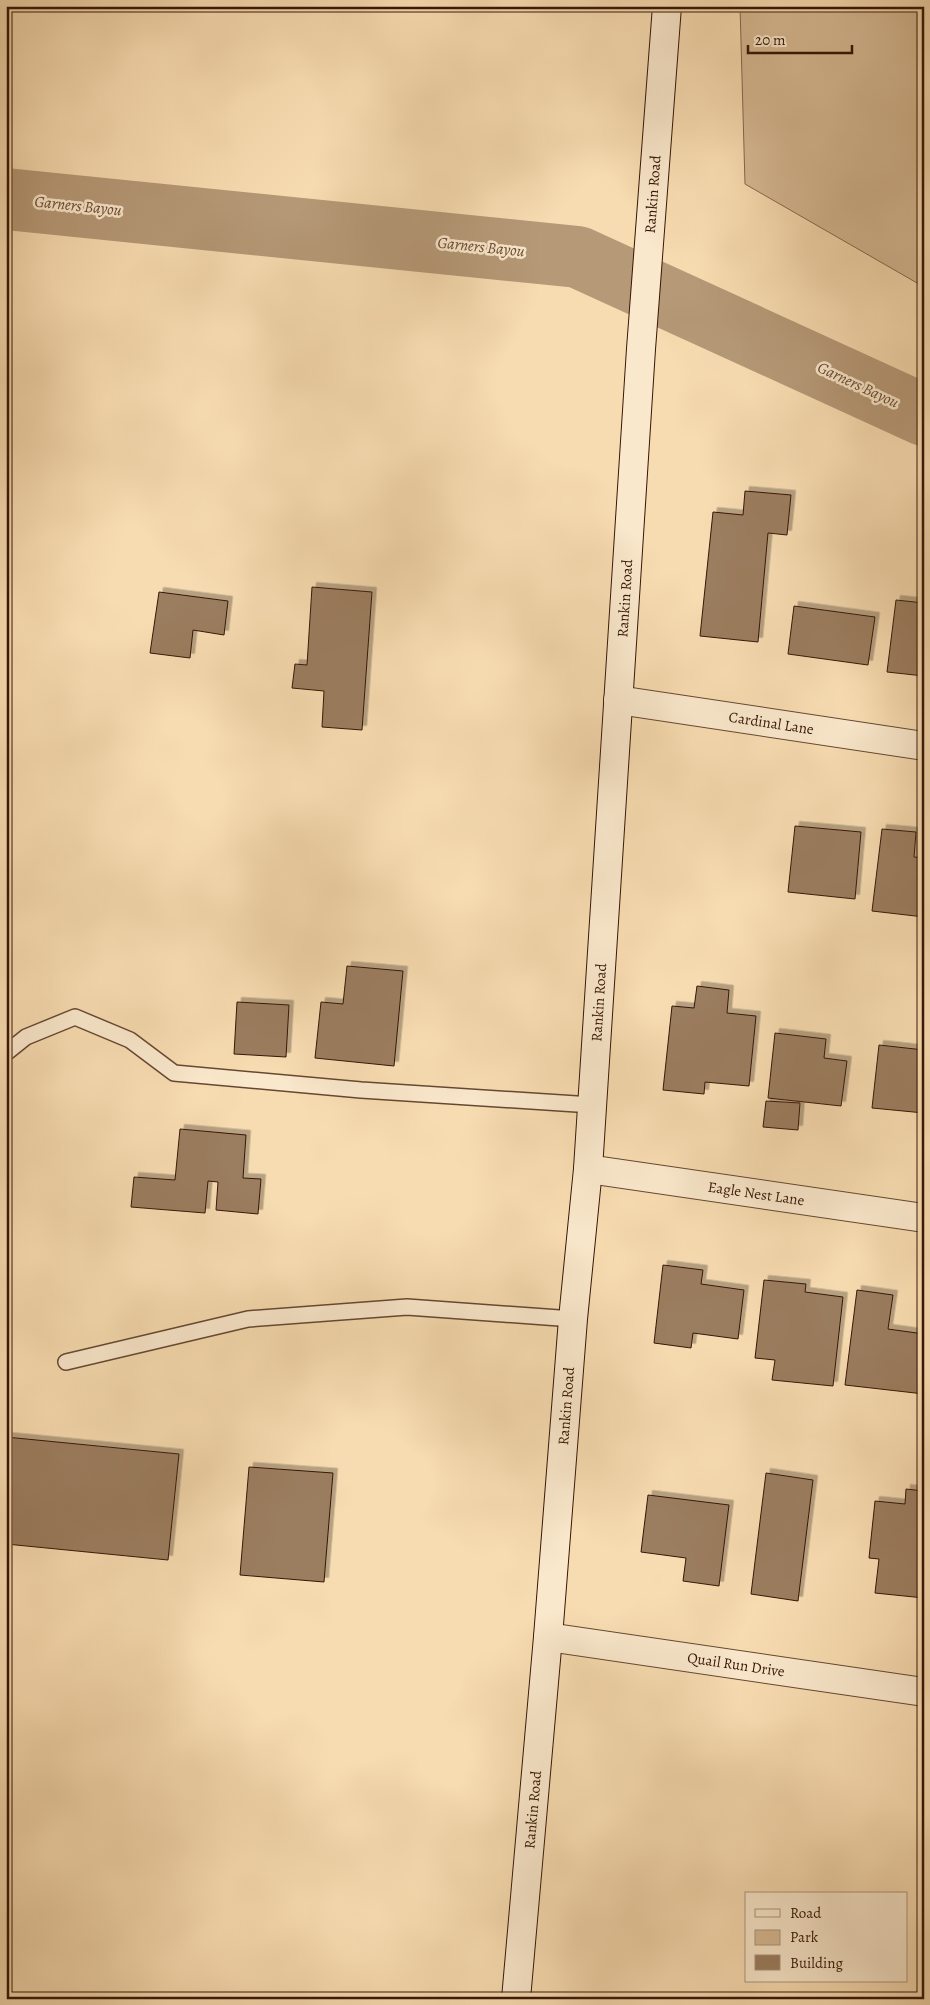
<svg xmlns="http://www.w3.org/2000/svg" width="930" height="2005" font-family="Alegreya,serif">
<defs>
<filter id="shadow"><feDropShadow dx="4.5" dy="-4.5" stdDeviation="0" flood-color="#0004"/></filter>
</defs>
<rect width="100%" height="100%" fill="#f8dcb1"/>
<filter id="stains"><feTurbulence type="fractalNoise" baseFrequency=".004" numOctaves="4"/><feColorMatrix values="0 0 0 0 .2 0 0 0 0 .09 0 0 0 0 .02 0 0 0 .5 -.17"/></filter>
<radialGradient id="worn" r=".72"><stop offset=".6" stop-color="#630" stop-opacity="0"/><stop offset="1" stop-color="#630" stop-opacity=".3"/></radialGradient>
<path fill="#d7ba94" stroke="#86684d" d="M740,6H924V287L745,184Z"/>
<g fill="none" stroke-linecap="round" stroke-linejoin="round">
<path stroke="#b69977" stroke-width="62" d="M6,199L578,257L924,415"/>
</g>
<path fill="#9b7d5f" stroke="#361606" filter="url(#shadow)" d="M745,491L791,495L787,535L768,533L758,642L700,636L713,512L743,515Z
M312,587L372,592L362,730L322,727L324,691L292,688L295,664L307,665Z
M159,592L228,601L224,635L193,630L190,658L150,653Z
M896,600L924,603V676L887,672Z
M794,606L875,617L868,665L788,654Z
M795,826L861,832L855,899L788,892Z
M882,829L916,832L914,857L924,858V917L872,911Z
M347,966L403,971L394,1066L315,1058L321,1002L343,1004Z
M697,986L729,990L727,1013L756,1016L749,1086L705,1082L704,1094L663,1090L672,1006L694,1008Z
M237,1002L289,1005L286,1057L234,1054Z
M775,1033L826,1039L824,1058L847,1061L841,1106L768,1098Z
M879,1045L924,1050V1113L872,1108Z
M766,1101L800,1103L798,1130L763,1127Z
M180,1129L246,1135L243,1178L261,1179L258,1214L216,1210L218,1182L208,1181L205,1213L131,1207L134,1177L175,1180Z
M663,1265L703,1270L701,1284L744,1290L738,1339L693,1333L691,1348L654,1343Z
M764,1280L806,1284L805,1292L843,1297L833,1386L772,1380L775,1360L755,1358Z
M857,1290L893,1295L888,1329L924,1334V1394L845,1385Z
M6,1437L179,1454L168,1560L6,1544Z
M249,1467L333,1473L324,1582L240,1575Z
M766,1473L813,1480L798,1601L751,1594Z
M906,1489L924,1491V1598L875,1593L879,1559L869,1558L875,1501L905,1504Z
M648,1495L729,1505L719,1586L683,1581L686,1558L641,1552Z"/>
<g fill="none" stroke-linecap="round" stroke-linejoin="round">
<defs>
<path id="lane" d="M6,1053L26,1037L75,1017L130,1040L174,1073L361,1090L592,1105
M66,1362L248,1319L407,1307L573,1319"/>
<g id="street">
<path id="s1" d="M618,700L924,746"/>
<path id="s2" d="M588,1169L924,1218"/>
<path id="s3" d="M548,1637L924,1692"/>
</g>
<g id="secondary">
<path id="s4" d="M516,1999L548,1637L573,1319L588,1169L641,349L667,6"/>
</g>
</defs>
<use href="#lane" stroke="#664831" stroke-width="18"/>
<use href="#street" stroke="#664831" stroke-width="30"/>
<use href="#secondary" stroke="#361606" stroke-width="30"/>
<use href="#lane" stroke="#fae8cc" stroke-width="15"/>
<use href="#street" stroke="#fae8cc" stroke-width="28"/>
<use href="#secondary" stroke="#fae8cc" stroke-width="28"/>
</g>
<g text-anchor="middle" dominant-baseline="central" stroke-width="5" stroke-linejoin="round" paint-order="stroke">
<g font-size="15" fill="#361606" stroke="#fae8cc">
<text stroke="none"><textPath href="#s4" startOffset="1810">Rankin Road</textPath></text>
<text stroke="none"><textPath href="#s4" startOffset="1405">Rankin Road</textPath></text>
<text stroke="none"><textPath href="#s1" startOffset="155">Cardinal Lane</textPath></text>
<text stroke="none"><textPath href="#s4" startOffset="1000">Rankin Road</textPath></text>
<text stroke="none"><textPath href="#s2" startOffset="170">Eagle Nest Lane</textPath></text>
<text stroke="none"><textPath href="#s4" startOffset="595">Rankin Road</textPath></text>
<text stroke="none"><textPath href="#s3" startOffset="190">Quail Run Drive</textPath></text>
<text stroke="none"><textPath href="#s4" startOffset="190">Rankin Road</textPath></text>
</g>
<g font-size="16" font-style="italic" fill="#694a33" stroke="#fae8cc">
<text transform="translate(78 206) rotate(6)">Garners Bayou</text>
<text transform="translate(481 247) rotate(6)">Garners Bayou</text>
<text transform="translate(858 385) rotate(25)">Garners Bayou</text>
</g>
</g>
<rect width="930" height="2005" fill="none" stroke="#f8dcb1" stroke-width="25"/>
<rect x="8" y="8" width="915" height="1990" fill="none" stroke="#361606" stroke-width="2.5"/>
<rect x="12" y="12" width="905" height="1980" fill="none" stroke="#361606"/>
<rect x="745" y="1892" width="162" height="90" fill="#fae8cc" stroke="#ac947d"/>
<rect x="755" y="1909" width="25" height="8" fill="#fae8cc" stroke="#ac947d"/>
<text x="790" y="1918" font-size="15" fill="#361606">Road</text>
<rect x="755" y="1930" width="25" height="15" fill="#d7ba94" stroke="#ac947d"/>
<text x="790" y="1942" font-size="15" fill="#361606">Park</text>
<rect x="755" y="1955" width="25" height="15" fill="#9b7d5f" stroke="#ac947d"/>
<text x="790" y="1968" font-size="15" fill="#361606">Building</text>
<path d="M748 45v8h104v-8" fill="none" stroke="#361606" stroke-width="2.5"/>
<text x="755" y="45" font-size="15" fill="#361606" stroke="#fae8cc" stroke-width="4" paint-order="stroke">20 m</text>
<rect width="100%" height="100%" filter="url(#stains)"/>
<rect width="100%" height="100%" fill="url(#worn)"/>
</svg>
